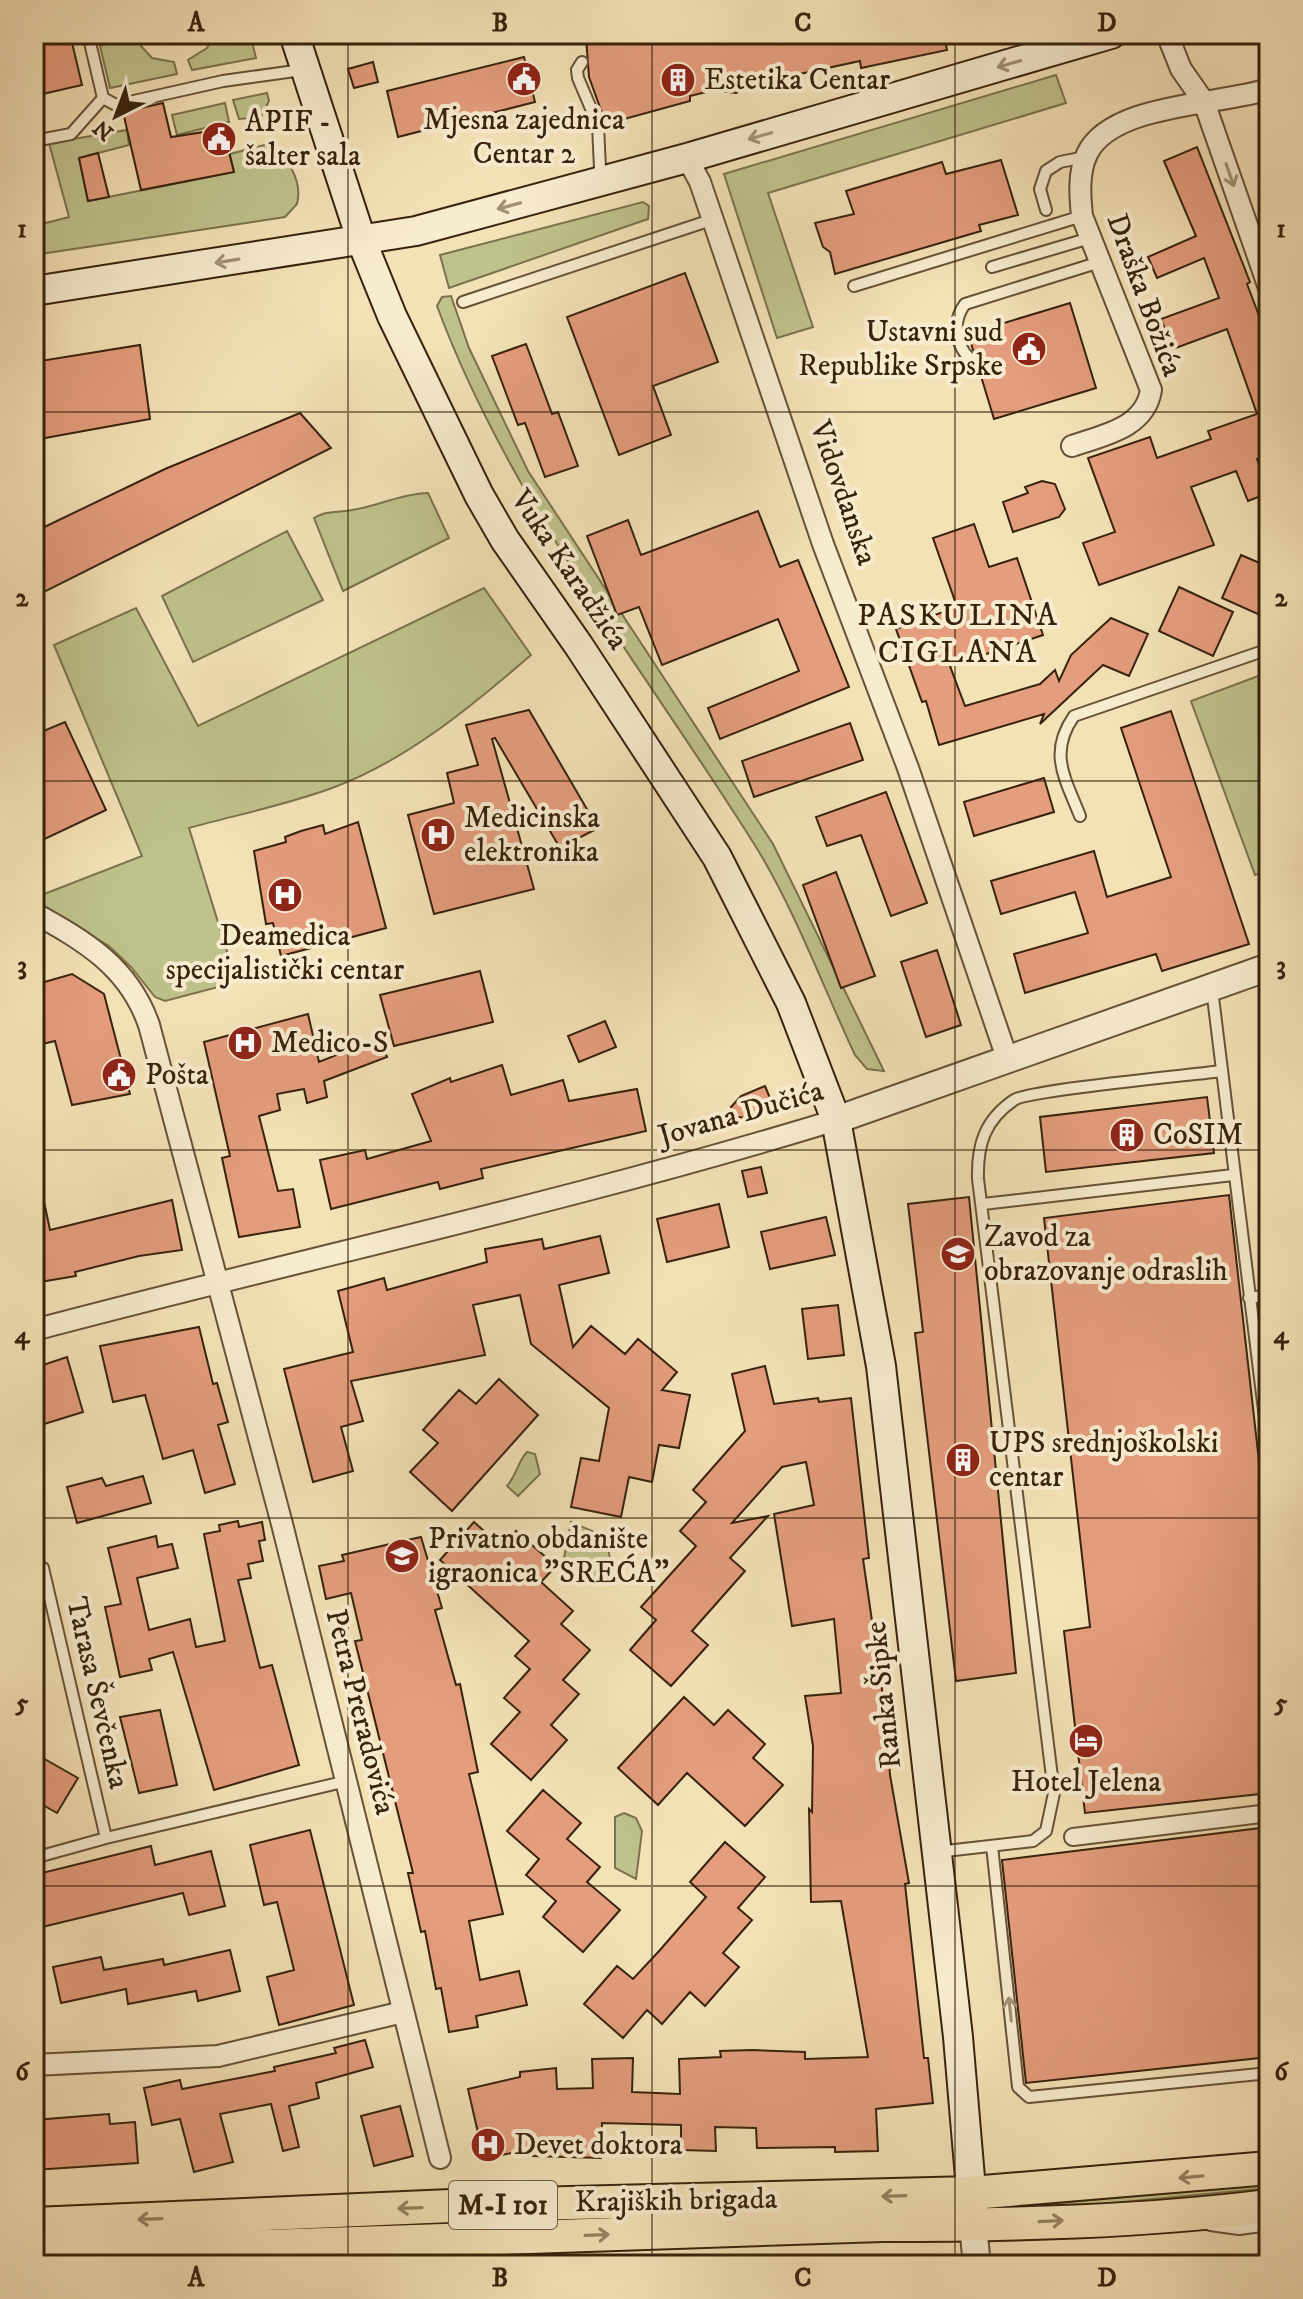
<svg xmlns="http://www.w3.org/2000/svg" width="1303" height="2299" font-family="'IM FELL DW Pica',serif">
<rect width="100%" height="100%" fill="#f4e2b7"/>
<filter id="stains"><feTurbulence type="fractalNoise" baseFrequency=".0025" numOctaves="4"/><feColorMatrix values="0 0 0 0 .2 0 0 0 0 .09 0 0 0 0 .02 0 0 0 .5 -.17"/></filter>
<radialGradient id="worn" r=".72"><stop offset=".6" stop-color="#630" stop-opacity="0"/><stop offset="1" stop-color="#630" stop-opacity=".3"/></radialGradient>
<path fill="#bfc28c" stroke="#7b724c" stroke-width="2" d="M215,34H250L256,58L192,70L188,60L207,48Z
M132,36L152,58L174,62L177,74L110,88L100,46Z
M1056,75L1066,103L768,193L813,327L777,338L724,174Z
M267,93L269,101L261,117L239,119L233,100Z
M225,103L229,122L177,135L172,115Z
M127,130L129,145L79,158L88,201L234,172L230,154L268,144C287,156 303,180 297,204L285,217L34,255V226L69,217L49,143Z
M643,202L649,206L648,219L449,288L440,255Z
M451,296L469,348L528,471L773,844L884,1071L867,1069L855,1055C823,987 796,912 756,847C646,671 510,503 437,306L442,297Z
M428,493L449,538L343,591L314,518C327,510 337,513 352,510C378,506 400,494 428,493Z
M287,531L323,600L193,662L162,596Z
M484,588L531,655C472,706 406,761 332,788C286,805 236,815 189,828L233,971L226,985L165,1001L155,997L131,967L109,946L34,902V898L142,856L54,645L136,608L198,726Z
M1269,672V870L1255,875L1191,701Z
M527,1452L535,1454L540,1474L518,1496L507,1486C518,1473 517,1463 527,1452Z
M571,1522L606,1537L610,1559L604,1577L582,1579L564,1558Z
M624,1813L636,1818L642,1831L636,1879L615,1868V1817Z
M1269,2183V2188L1061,2208L1055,2206L1057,2203Z"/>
<path fill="#e49d7d" stroke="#37220c" stroke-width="2" d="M34,34H70L82,85L34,96Z
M604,34H944L947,50L861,68L860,61L758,83L736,93L714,90L690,96V101L606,124L589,77L586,37Z
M524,57L535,102L398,137L387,91Z
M373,62L378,82L354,88L348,69Z
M163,103L171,137L223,129L234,172L141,190L123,112Z
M1197,147L1250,282L1247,284L1269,342V456L1257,459L1269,493L1248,501L1236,471L1191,487L1214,545L1099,585L1083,543L1115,532L1088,458L1150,437L1157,458L1211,439L1208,431L1257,414L1227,329L1173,349L1161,319L1219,298L1204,258L1157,278L1148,257L1196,236L1164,161Z
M98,153L109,197L88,201L79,158Z
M1001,160L1018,215L979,225L981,231L835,274L830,252L823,247L815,223L854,214L846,191L942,162L946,174Z
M685,273L718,362L653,386L671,435L619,455L567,317Z
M1070,303L1096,388L994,419L980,373L986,363L973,350L968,334Z
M526,344L552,414L558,412L578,466L545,477L525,423L518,425L492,356Z
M140,345L150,419L34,440V362Z
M300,413L331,448L34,597V532L165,469Z
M1042,481L1055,484L1065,509L1059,517L1013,532L1003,502L1028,493L1025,487Z
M758,511L780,567L798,560L849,687L720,739L708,708L799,671L778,619L662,665L639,607L617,615L587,536L628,520L641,555Z
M974,524L989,567L1017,558L1043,635L950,666L965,706L1040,684L1055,670L1059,681L1071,655L1111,618L1148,634L1129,676L1103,665L1040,724L1044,714L939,745L926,701L922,702L896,629L957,607L933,538Z
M1241,555L1269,567V619L1222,598Z
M1179,587L1233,612L1213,656L1159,631Z
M529,710L598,828L560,848L495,738L492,739L534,889L434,914L408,815L454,803L447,773L478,765L466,725Z
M1171,711L1249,944L1162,971L1156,954L1025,993L1014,954L1088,933L1075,892L1001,914L991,881L1094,851L1107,897L1171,877L1121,728Z
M65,722L106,810L34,844V802L44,797L34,775V735Z
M850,723L863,760L754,797L742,761Z
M1044,778L1054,812L974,836L964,802Z
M886,792L927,903L891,916L861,835L827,846L816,817Z
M358,822L386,928L281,956L273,923L266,924L254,851L286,842L285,837L301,831L323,825L325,834Z
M836,872L875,976L841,988L803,885Z
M937,950L961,1025L926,1037L901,962Z
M480,971L493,1022L394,1046L380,995Z
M72,974L104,994L130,1094L72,1105L55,1041L34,1046V985Z
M308,1014L319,1062L379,1038L387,1057L324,1081L327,1097L307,1103L304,1089L277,1094L280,1110L259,1116L278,1191L293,1189L300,1227L239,1237L222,1158L230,1156L204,1042Z
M605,1021L616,1047L579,1062L568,1036Z
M502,1065L511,1095L563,1080L569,1101L637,1089L646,1131L481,1169L483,1178L440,1189L438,1182L331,1209L320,1160L365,1150L367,1159L431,1141L412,1094L450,1078L451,1082Z
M765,1086L774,1108L749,1118L735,1117L731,1107L741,1096Z
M1207,1097L1214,1153L1046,1172L1040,1117Z
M761,1167L767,1193L748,1197L742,1171Z
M34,1192H42L50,1230L172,1200L182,1250L139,1256L75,1272L76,1276L34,1283Z
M1229,1195L1269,1550V1793L1085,1813L1064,1631L1090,1627L1044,1218Z
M969,1197L1016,1673L956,1681L915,1333L923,1332L908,1204Z
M719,1204L729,1247L667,1262L657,1219Z
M826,1217L835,1255L770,1269L761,1232Z
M600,1236L609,1273L559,1285L573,1347L591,1326L625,1354L638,1339L677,1372L662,1390L690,1395L679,1448L659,1445L652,1482L629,1477L621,1517L571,1507L581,1458L599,1461L609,1408L531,1344L520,1295L473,1305L485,1355L351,1381L363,1421L341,1427L353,1471L313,1482L284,1369L353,1352L338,1291L384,1278L387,1290L487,1262L485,1249L542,1239L544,1249Z
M838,1305L844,1355L808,1359L802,1309Z
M199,1327L213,1384L217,1383L228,1422L218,1425L235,1484L205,1493L193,1450L163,1459L145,1395L113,1402L100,1346Z
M67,1357L83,1412L41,1425L34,1403V1368Z
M765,1366L774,1404L818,1398L819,1402L851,1398L869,1558L863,1559L886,1717L890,1775L909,1883L905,1884L924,2058H928L933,2103L876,2109L878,2151L835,2152V2147L757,2148L756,2128L715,2127L716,2151L681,2150V2125L602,2123L601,2158L533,2156L534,2148L484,2159L468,2089L520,2077V2072L556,2068L557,2089L593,2088L592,2059L633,2058L632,2092L680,2094L679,2059L721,2057L720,2051L752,2050L805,2052V2059L868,2057L841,1901L811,1902L809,1809L812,1812L813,1746L805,1696L841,1693L834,1619L792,1626L774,1514L814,1505L806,1462L782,1467L732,1523L768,1516L730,1558L745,1571L692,1631L708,1645L671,1686L630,1650L656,1620L641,1607L696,1546L680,1531L706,1502L693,1490L745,1431L732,1374Z
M499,1379L538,1415L452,1511L410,1472L438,1443L423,1430L459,1390L476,1404Z
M143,1476L151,1503L77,1523L67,1487L102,1478L106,1486Z
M238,1521L239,1527L262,1522L265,1540L259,1541L263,1561L248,1564L251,1578L238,1580L260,1668L272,1665L299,1765L214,1790L173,1652L149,1659L152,1670L120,1677L105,1607L121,1604L108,1548L156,1536L158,1547L172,1544L178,1568L137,1578L149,1630L190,1619L196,1647L225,1641L204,1534L220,1531L219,1525Z
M474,1522L502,1547L516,1531L556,1566L541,1582L573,1611L561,1624L590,1650L563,1680L579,1694L551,1725L567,1740L531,1780L491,1744L520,1712L504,1698L530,1669L515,1656L529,1641L440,1560Z
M421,1537L442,1608L435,1610L456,1685L460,1684L478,1772L469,1774L503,1914L469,1921L480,1980L519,1971L527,2005L476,2016L478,2027L449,2032L441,1988L436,1989L425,1931L421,1932L408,1873H413L355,1641L362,1640L351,1593L326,1599L319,1566L344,1561L342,1555Z
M684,1697L714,1725L728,1710L765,1744L753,1758L783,1785L745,1826L687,1773L658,1805L618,1768Z
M160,1710L177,1785L139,1793L120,1717Z
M34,1753L78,1778L57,1813L34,1800Z
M543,1790L581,1823L567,1839L600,1867L587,1882L620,1910L583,1952L543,1917L556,1901L526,1875L539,1859L507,1831Z
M1269,1827V2057L1026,2083L1002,1860Z
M310,1830L354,2005L279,2025L267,1977L294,1970L277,1902L264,1905L250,1845Z
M725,1842L765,1877L738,1908L752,1920L723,1953L739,1967L705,2006L690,1992L662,2024L647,2010L623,2038L584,2004L617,1966L633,1979L660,1950L706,1897L690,1882Z
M151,1846L155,1865L211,1851L225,1906L189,1915L183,1893L34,1929V1875Z
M230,1950L240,1991L198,2001L196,1991L128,2004L126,1989L61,2003L53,1967L101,1957L104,1970L163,1959L164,1965Z
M365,2040L373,2067L316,2083L319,2098L289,2106L299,2147L283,2151L271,2104L220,2114L233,2162L194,2172L180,2119L152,2125L144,2088L180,2080L182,2089L275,2071L274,2067L336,2053L334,2048Z
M400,2106L413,2156L374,2166L361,2116Z
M109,2114L110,2124L135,2122L138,2163L34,2170V2120Z"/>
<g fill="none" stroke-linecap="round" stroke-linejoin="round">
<defs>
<path id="service" d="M88,34L103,98L116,105L223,81L302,70
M582,62L577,70L578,78L598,125L600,168L597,177
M34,141L71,134L103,98
M1046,210L1040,189L1046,171L1060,162L1085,157
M992,267L1090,238
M854,286L1082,216
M463,302L711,220
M978,365C956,351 950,324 965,304L1100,262
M1080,816C1065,778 1048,753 1074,716L1269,649
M1212,989L1269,1451
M983,1204L1233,1175
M1249,1298L1269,1295
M34,1570L43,1568L106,1838L347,1781
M992,1846L1018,2087L1029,2097L1269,2073
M937,1852L1033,1841L1046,1831L1054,1793L978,1179C977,1144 985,1120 1014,1100C1029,1090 1192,1075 1222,1071
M34,1858L106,1838
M1210,2225L1239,2229L1269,2225"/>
<path id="pedestrian" d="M1073,1837L1269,1813"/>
<path id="minor" d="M1167,34L1181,69L1204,102L1269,288
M687,158L700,182L823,544L908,768L1007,1058
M1072,446C1104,435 1145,428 1151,390L1082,216C1080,196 1078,173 1087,154C1111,103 1221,105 1269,89
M34,913C85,941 129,967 149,1025L282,1524L440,2158
M34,1330C301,1259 572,1201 836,1120
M34,2065L218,2056L403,2012
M381,2265L405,2241"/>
<path id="tertiary" d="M836,1120L1269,967
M973,2226L977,2265"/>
<path id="secondary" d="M294,34L362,242L392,316L479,495L505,540L579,646L717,857L791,1003L836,1120L881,1366L958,2037L973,2213
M34,291L416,231L687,158L1111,34"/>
<path id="primary" d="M34,2224L451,2206L972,2193L1269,2168
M34,2254L882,2225C1011,2225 1141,2222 1269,2206"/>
</defs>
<use href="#service" stroke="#665237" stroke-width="14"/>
<use href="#pedestrian" stroke="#665237" stroke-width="20"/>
<use href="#minor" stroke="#665237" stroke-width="24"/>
<use href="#tertiary" stroke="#665237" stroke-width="30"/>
<use href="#secondary" stroke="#37220c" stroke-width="32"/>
<use href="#primary" stroke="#37220c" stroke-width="36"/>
<use href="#service" stroke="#f8ecd0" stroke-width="10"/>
<use href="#pedestrian" stroke="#f8ecd0" stroke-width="16"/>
<use href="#minor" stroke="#f8ecd0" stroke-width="20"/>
<use href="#tertiary" stroke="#f8ecd0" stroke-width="26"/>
<use href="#secondary" stroke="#f8ecd0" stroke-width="28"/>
<use href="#primary" stroke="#f4e2b7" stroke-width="32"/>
</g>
<defs><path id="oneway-shaft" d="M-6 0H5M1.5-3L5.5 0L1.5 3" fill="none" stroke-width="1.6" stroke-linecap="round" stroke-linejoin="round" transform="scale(2)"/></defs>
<g stroke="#a19178">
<use href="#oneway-shaft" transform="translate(1009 64) rotate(164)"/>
<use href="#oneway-shaft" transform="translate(760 136) rotate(164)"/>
<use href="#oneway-shaft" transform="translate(1230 175) rotate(71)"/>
<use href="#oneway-shaft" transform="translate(509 206) rotate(165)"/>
<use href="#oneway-shaft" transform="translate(227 261) rotate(171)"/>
<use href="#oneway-shaft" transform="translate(1010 2009) rotate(-96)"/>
</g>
<g stroke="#968262">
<use href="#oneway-shaft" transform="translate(1191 2177) rotate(175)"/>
<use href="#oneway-shaft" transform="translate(894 2196) rotate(178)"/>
<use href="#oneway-shaft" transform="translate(410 2208) rotate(178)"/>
<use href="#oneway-shaft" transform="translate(150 2219) rotate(178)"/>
<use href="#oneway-shaft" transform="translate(1051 2221) rotate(-3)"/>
<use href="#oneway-shaft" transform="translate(597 2235) rotate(-2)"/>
</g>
<path fill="none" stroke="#37220c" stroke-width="2" stroke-opacity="0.55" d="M348,34V2265M652,34V2265M955,34V2265M34,412H1269M34,781H1269M34,1150H1269M34,1518H1269M34,1886H1269"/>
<defs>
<symbol id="civic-disc" viewBox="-11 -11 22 22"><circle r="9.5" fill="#8f2418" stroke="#f8ecd0"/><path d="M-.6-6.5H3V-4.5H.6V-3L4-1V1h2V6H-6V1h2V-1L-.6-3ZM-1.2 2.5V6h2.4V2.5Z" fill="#fff"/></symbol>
<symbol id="building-disc" viewBox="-11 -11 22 22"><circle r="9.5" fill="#8f2418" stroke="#f8ecd0"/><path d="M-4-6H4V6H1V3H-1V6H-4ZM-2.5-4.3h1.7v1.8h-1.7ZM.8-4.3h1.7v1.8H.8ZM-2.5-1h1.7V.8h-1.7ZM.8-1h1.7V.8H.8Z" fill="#fff"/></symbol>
<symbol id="hospital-disc" viewBox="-11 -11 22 22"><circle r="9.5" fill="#8f2418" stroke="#f8ecd0"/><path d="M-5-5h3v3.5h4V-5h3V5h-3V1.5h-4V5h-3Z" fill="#fff"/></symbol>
<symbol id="university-disc" viewBox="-11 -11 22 22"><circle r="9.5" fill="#8f2418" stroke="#f8ecd0"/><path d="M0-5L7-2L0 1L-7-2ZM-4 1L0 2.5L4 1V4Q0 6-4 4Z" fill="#fff"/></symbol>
<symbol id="school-disc" viewBox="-11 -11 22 22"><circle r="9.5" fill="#8f2418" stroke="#f8ecd0"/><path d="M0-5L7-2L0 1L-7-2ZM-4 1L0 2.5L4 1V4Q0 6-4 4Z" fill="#fff"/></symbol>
<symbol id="hotel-disc" viewBox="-11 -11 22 22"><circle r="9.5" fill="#8f2418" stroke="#f8ecd0"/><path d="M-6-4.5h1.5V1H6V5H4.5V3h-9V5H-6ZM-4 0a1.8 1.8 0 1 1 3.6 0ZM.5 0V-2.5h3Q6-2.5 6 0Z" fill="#fff"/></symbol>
</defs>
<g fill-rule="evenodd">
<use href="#civic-disc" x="504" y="59" width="40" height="40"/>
<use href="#building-disc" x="658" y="60" width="40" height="40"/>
<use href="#civic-disc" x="199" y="119" width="40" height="40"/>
<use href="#civic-disc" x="1009" y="329" width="40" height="40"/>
<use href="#hospital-disc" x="418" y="815" width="40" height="40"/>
<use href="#hospital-disc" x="265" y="875" width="40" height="40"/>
<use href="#hospital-disc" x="225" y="1023" width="40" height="40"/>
<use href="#civic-disc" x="99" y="1055" width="40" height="40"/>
<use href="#building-disc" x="1107" y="1115" width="40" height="40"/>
<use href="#university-disc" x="938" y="1234" width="40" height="40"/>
<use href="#building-disc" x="943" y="1440" width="40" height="40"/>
<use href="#school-disc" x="382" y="1536" width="40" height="40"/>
<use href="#hotel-disc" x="1066" y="1721" width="40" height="40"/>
<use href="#hospital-disc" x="468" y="2125" width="40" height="40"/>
</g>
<g text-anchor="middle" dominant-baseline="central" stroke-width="8" stroke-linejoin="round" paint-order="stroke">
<rect fill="#f8ecd0" stroke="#715f47" stroke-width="2" x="449" y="2181" width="108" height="48" rx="6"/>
<g font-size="28" font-weight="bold" fill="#37220c">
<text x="503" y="2205">M-I 101</text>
</g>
<g font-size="30" fill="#37220c" stroke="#f8ecd0" text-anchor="start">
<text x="704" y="80">Estetika Centar</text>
<text x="524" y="120" text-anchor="middle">Mjesna zajednica<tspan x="524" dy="34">Centar 2</tspan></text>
<text x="245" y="122">APIF -<tspan x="245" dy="34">šalter sala</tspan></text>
<text x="1003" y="332" text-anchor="end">Ustavni sud<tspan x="1003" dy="34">Republike Srpske</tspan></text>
<text x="464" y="818">Medicinska<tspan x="464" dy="34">elektronika</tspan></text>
<text x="285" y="936" text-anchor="middle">Deamedica<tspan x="285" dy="34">specijalistički centar</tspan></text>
<text x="271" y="1043">Medico-S</text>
<text x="145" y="1075">Pošta</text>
<text x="1153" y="1135">CoSIM</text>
<text x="984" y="1237">Zavod za<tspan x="984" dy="34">obrazovanje odraslih</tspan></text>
<text x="989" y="1443">UPS srednjoškolski<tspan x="989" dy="34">centar</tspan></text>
<text x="428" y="1539">Privatno obdanište<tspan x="428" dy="34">igraonica "SREĆA"</tspan></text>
<text x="1086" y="1782" text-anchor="middle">Hotel Jelena</text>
<text x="514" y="2145">Devet doktora</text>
</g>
<g font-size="30" fill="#37220c" stroke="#f8ecd0">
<text transform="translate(1144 295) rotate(70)">Draška Božića</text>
<text transform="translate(843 493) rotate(71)">Vidovdanska</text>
<text transform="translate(569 570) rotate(56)">Vuka Karadžića</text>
<text transform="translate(741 1114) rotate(-16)">Jovana Dučića</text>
<text transform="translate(97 1693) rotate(77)">Tarasa Ševčenka</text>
<text transform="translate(884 1695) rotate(-96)">Ranka Šipke</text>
<text transform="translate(360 1712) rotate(76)">Petra Preradovića</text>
<text transform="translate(676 2201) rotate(-1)">Krajiških brigada</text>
</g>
<g font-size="32" letter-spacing="2" fill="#37220c" stroke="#f8ecd0">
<text x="958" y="616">PASKULINA<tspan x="958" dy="37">CIGLANA</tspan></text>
</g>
</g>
<rect width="1303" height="2299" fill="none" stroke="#f4e2b7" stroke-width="88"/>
<g transform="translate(116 116) rotate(222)" stroke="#f8ecd0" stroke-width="6" paint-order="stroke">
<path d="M0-6L14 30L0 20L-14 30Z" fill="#37220c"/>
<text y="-12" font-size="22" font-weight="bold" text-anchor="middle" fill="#37220c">N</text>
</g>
<rect x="44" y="44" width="1215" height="2211" fill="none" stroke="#37220c" stroke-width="3"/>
<g font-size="26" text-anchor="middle" font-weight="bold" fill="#37220c">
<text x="196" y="31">A</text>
<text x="500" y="31">B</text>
<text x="803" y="31">C</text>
<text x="1107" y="31">D</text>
<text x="22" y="237">1</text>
<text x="1281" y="237">1</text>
<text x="22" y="606">2</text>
<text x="1281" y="606">2</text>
<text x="22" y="974">3</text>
<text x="1281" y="974">3</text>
<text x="22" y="1343">4</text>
<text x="1281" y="1343">4</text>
<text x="22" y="1711">5</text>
<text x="1281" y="1711">5</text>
<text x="22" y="2080">6</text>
<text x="1281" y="2080">6</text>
<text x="196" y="2286">A</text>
<text x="500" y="2286">B</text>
<text x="803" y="2286">C</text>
<text x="1107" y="2286">D</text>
</g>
<rect width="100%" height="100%" filter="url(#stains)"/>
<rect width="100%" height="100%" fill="url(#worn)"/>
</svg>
